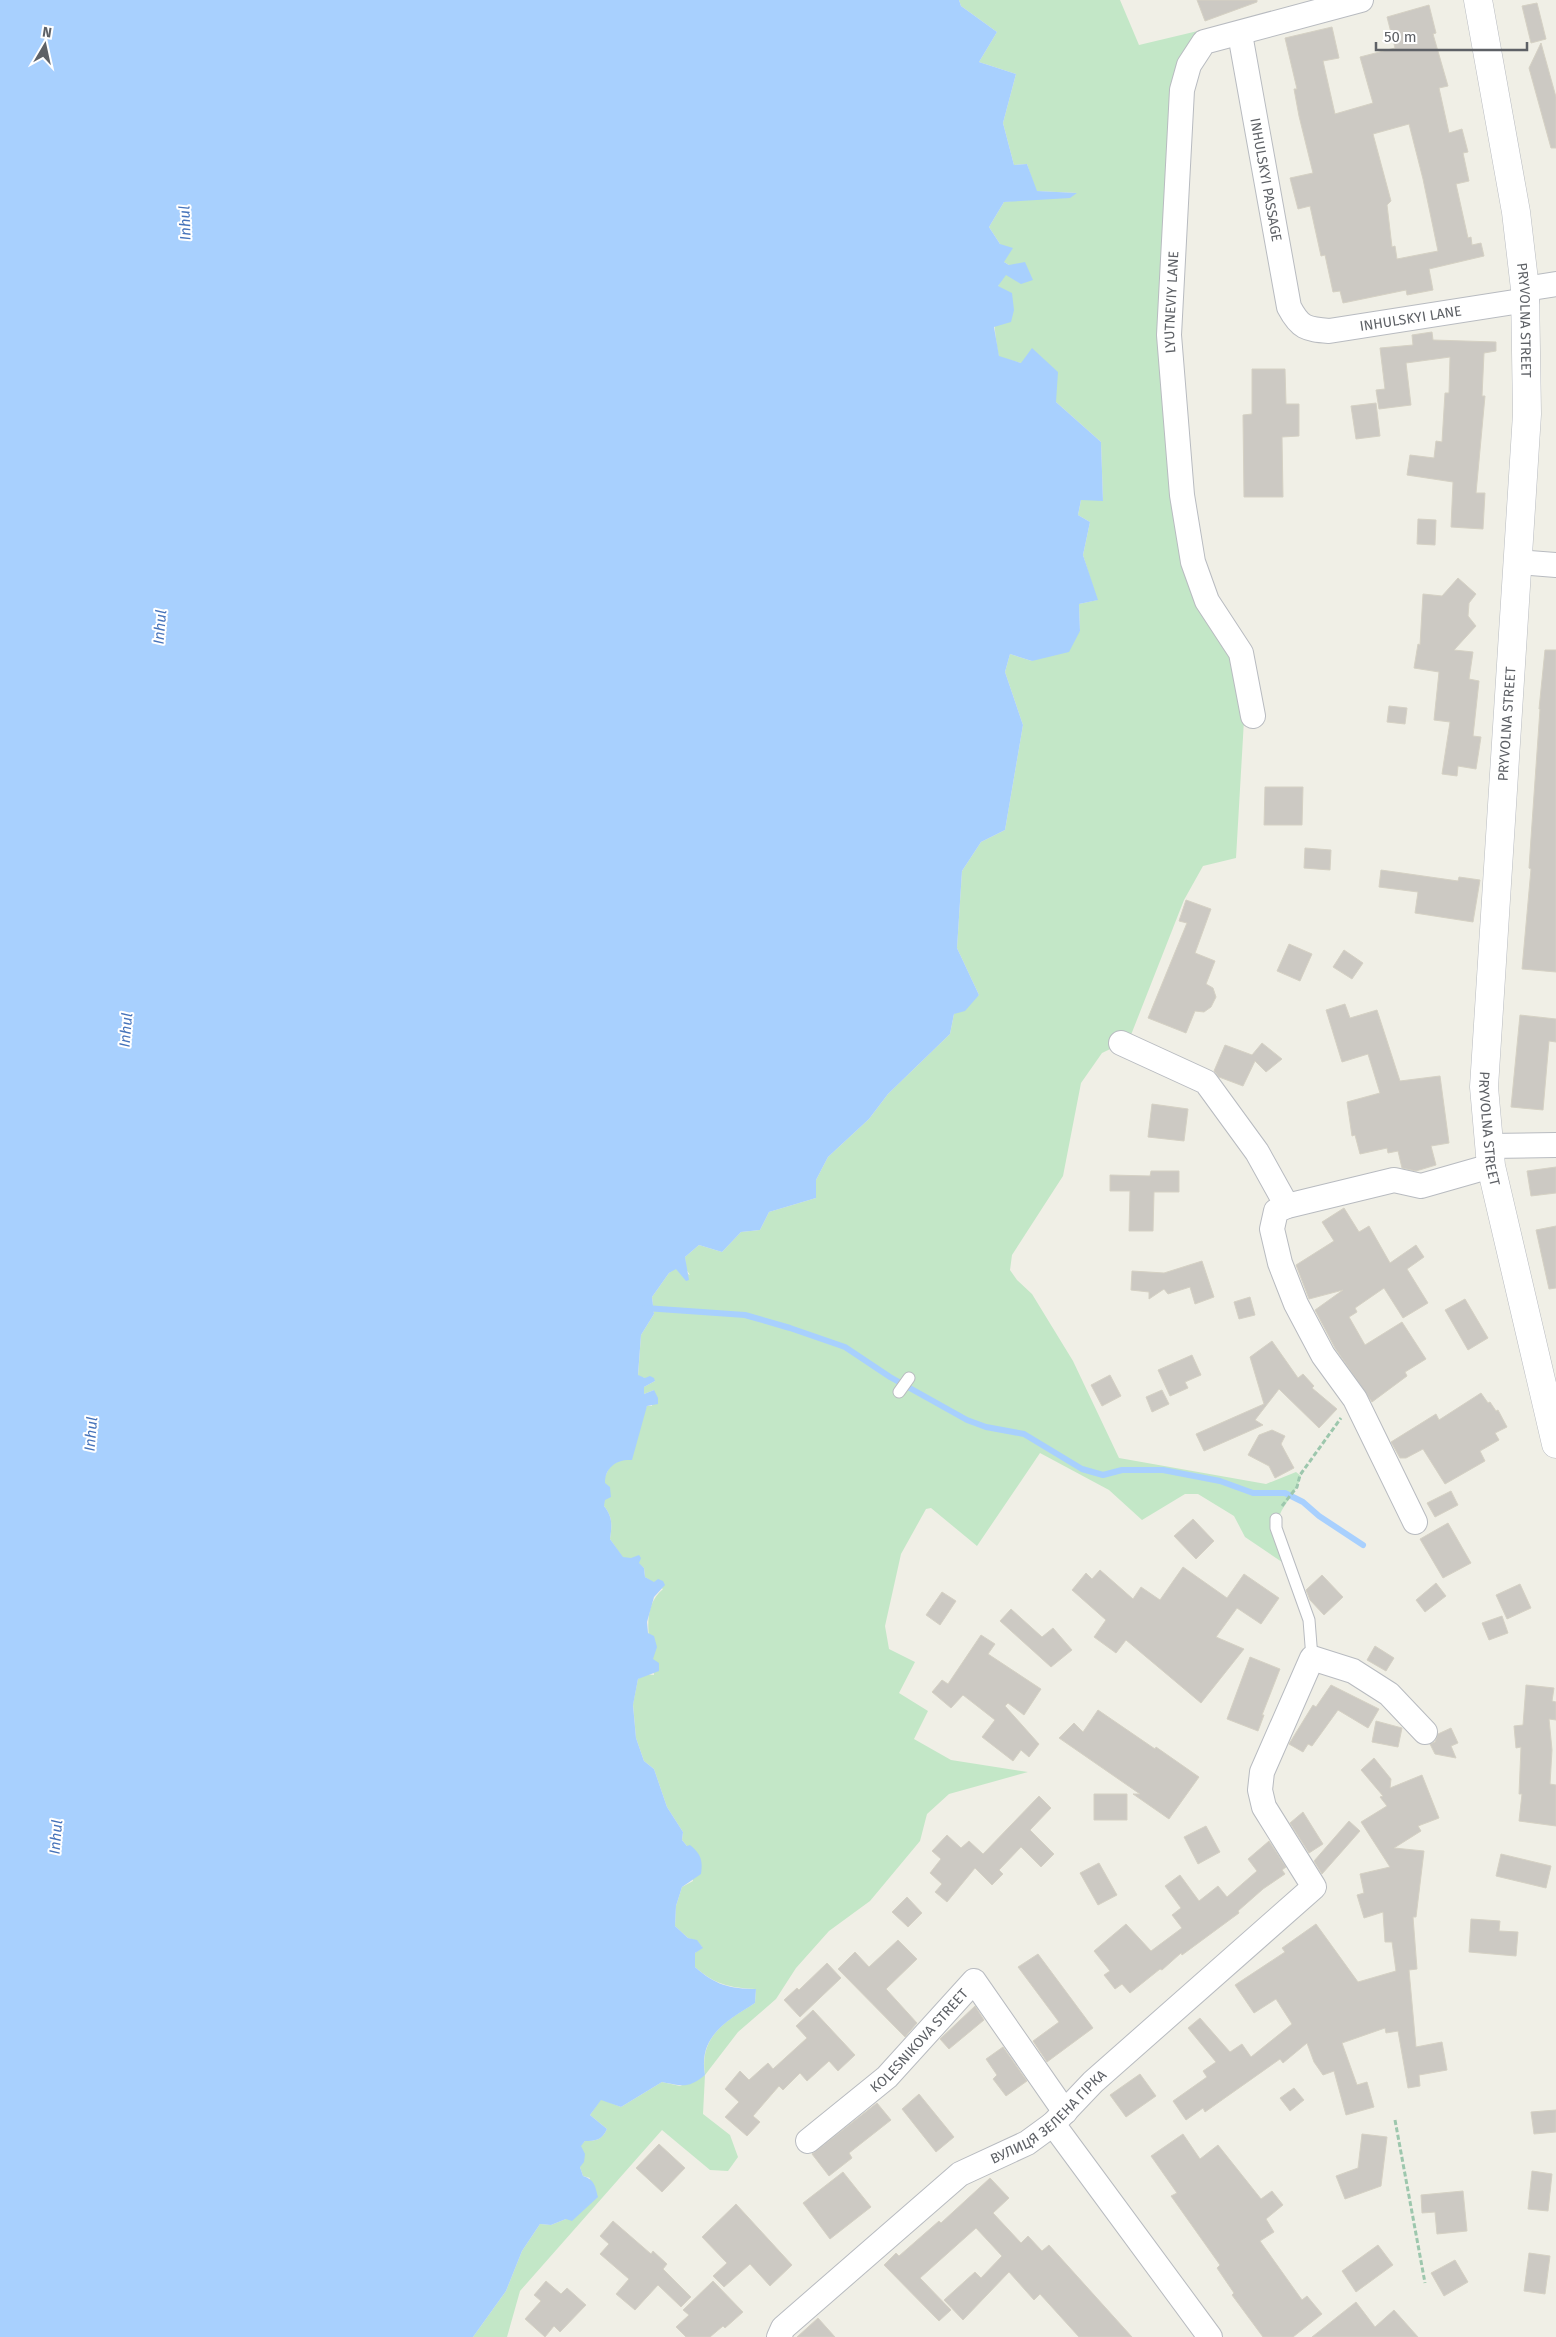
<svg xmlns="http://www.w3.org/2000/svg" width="1556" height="2337" font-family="'Fira Sans',sans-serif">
<rect width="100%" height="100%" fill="#f0efe6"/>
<path fill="#c3e7c7" d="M959,0H1120L1139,45L1202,30L1206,48L1194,67L1175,305L1195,555L1245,651L1244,720L1236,858L1203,866L1184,900L1129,1040L1102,1053L1081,1083L1063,1176L1012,1255L1010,1270L1017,1280L1032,1294L1073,1361L1119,1458L1266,1484L1296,1472L1301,1476C1297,1491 1289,1498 1282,1510C1274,1523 1282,1549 1285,1564L1245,1537L1234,1516L1198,1494H1185L1142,1520L1109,1490L1040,1453L977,1546L931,1508L926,1509L901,1554L885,1626L889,1649L915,1662L899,1693L928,1711L914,1739L951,1760L1028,1772L949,1794L927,1814L920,1841L870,1901L829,1931L796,1968L776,1999L738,2032L705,2075L703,2114L730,2135L738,2157L728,2171L710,2170L662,2130L520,2291L507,2337H473L506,2291L522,2251L540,2224L551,2225L566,2219L590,2178L583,2176L580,2167V2146L585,2141C596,2141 602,2140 607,2129L590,2115L601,2099L621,2107L662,2082L680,2086L705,2075C699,2036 726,2021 755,2003L756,1989C730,1988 714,1984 695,1967V1953L702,1947L697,1941L688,1938L675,1926L676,1906L682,1887L693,1881L687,1846L682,1840L683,1832L667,1807L654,1769L644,1761L636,1738L633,1704L638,1679L645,1674L654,1675C652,1647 638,1610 663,1589L645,1577L644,1568L631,1558H623L610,1539C612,1526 613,1517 604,1506L605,1477L610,1466L622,1459L647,1406H652L654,1390L644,1394V1387L655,1381L638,1376L641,1335L654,1314L652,1297L669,1273L676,1268L690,1275L686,1269L685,1257L699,1245L722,1252L741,1232L760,1230L769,1212L816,1198V1180L828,1157L869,1119L888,1094L950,1034L954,1014L979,995L957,948L962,871L981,842L1005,830L1023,725L1005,672L1010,654L1032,661L1080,631L1079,604L1097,600L1083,555L1090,522L1078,515L1081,500H1103L1101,442L1056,402L1021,363L999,357C995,338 991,304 998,286C1001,279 1006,273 1009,265L1004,262L1000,244L989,227L1004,202L1077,193L1036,191L1027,164L1014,165L1003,123L1016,74L979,62L997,32L961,6Z"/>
<path fill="#a8d0fe" d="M0,0H959L961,6L997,32L979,62L1016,74L1003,123L1014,165L1027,164L1037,191L1077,193L1070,198L1004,202L989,227L1000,244L1013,248L1004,262L1009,265L1025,262L1033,280L1021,284L1006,275L998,286L1012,293L1014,310L1011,322L994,327L999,356L1021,363L1032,348L1058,372L1056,402L1101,442L1103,501L1081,500L1078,515L1090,522L1083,555L1098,600L1079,604L1080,631L1069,652L1032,661L1010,654L1005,672L1023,725L1005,830L981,842L962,871L957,948L979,995L965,1011L954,1014L950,1034L888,1094L869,1119L828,1157L816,1180V1198L769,1212L760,1230L741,1232L722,1252L699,1245L685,1257L689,1280L686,1281L676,1269L669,1273L652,1297L654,1314L641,1335L638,1375L645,1378L650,1376L654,1378L655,1381L644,1387V1394L654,1390L658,1398V1404L647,1406L632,1460C617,1459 605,1467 605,1483L610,1487L611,1497L605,1500L604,1506C613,1517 612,1526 610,1539L623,1557L631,1558L639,1555L641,1558L639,1563L644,1568L645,1577L654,1582L658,1579L663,1581L665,1585L654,1597L647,1622L648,1633L654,1636L657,1647L653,1659L659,1663V1671L638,1679L633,1705L636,1738L644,1761L654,1769L667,1807L683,1832L682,1840L687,1846L690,1845C701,1854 703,1860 701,1874L682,1887L676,1906L675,1926L688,1938L697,1940L703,1948L695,1953V1967C715,1985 730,1989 756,1989L755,2003C727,2021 698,2036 705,2075C688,2089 682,2086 662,2082L621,2107L601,2100L590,2115L607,2129C602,2140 596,2141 585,2141L581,2146L585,2154L584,2162L580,2167L583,2176C595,2180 595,2186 598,2197L572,2221L566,2219L551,2225L540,2224L522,2251L506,2291L473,2337H0Z"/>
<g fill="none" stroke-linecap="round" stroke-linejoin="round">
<path stroke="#a8d0fe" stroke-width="6" d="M645,1308L745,1315L790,1328L845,1347L890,1377L967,1420L986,1427L1024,1434L1082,1469L1103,1475L1122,1470H1163L1220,1481L1253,1493H1285L1303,1502L1319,1516L1363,1545"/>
</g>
<path fill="#ccc9c3" stroke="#d5d1c4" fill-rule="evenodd" d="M1197,0H1257V2L1205,21Z
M1537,3L1546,39L1531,43L1522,6Z
M1429,5L1436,33L1433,34L1448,86L1439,88L1449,133L1462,129L1468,152L1463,153L1469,181L1456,184L1468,238L1471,237L1472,245L1481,243L1484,256L1429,269L1433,290L1407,295L1406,290L1343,303L1340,291L1333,292L1325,255L1321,256L1310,206L1298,209L1290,178L1313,173L1299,116L1294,89H1297L1285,38L1332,27L1339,58L1323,61L1335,114L1373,103L1360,57L1395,48L1387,17ZM1409,124L1423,179L1438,251L1397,259L1395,246L1392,247L1387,205L1391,201L1373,134Z
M1541,43L1556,97V148H1551L1529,68Z
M1432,332L1433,340L1496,342V351L1484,353L1482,396H1485L1476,493H1485L1483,529L1451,527L1453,482L1407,475L1410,455L1434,458L1436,441L1442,442L1445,393H1449L1450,357L1406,363L1411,405L1379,409L1376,390L1385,389L1380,348L1413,345L1412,335Z
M1252,369H1285L1286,404H1299V436L1282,437L1283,497H1244L1243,415L1252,414Z
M1376,403L1380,436L1356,439L1351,406Z
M1418,519L1436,520L1435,545L1417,544Z
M1458,578L1476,594L1469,603L1468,616L1476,626L1454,650L1473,652L1469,679L1479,681L1473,736L1481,737L1476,769L1458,766L1457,776L1442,774L1450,722L1434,720L1439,672L1414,668L1418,644L1420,645L1423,594L1442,596Z
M1545,650H1556V972L1522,969L1531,869L1529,868L1531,838L1540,709H1539Z
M1389,706L1407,708L1405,724L1387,722Z
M1265,787H1303L1302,825H1264Z
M1305,848L1331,850L1330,870L1304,868Z
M1381,870L1458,881L1459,877L1480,880L1473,922L1415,913L1418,892L1379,887Z
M1186,900L1211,909L1195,953L1215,961L1206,984L1213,988L1216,997L1211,1007L1204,1012L1195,1011L1186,1033L1148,1018L1187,923L1179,921Z
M1289,944L1312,954L1300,981L1277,971Z
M1344,950L1363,963L1352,979L1333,967Z
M1345,1004L1350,1018L1377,1010L1400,1081L1440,1076L1449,1143L1431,1146L1436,1165L1416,1171L1402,1168L1398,1151L1388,1153L1387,1148L1360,1154L1355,1135L1352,1136L1347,1102L1380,1093L1368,1054L1342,1062L1326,1010Z
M1520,1015L1556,1019V1042L1549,1041L1543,1110L1511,1107Z
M1262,1043L1282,1059L1266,1072L1255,1061L1243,1086L1219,1077L1214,1071L1225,1045L1252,1055Z
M1152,1104L1188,1109L1184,1141L1148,1137Z
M1556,1167V1193L1531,1196L1527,1171Z
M1151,1171H1179V1192H1154L1153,1231H1129L1130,1191H1110V1175L1150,1176Z
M1344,1208L1359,1232L1369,1226L1390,1263L1416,1245L1424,1257L1407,1269L1428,1303L1403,1318L1384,1288L1355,1308L1357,1312L1349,1317L1365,1345L1402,1322L1426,1359L1405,1372L1407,1376L1372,1402L1335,1348L1315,1310L1343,1290L1309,1299L1296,1265L1334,1241L1322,1222Z
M1556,1226V1288L1549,1289L1536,1230Z
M1202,1261L1214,1297L1195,1304L1190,1287L1168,1294L1164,1289L1149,1299V1292L1131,1290L1132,1271L1164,1273Z
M1250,1297L1255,1315L1239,1319L1234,1302Z
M1465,1299L1488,1338L1468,1350L1445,1310Z
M1272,1341L1298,1378L1303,1374L1314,1386L1312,1388L1337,1409L1319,1428L1279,1389L1255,1420L1263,1425L1204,1451L1196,1434L1264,1404L1250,1357Z
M1192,1355L1201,1375L1185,1382L1188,1388L1170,1396L1158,1370Z
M1110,1375L1121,1396L1102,1406L1091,1385Z
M1162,1390L1169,1404L1152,1412L1146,1397Z
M1481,1393L1488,1403L1490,1402L1496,1411L1498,1410L1507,1427L1495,1433L1499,1440L1480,1451L1485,1461L1445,1484L1423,1449L1406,1458H1400L1391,1442L1436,1414L1439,1420Z
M1272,1430L1285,1436L1281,1444L1294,1468L1275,1478L1269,1466L1248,1455L1259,1435Z
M1451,1491L1458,1505L1435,1517L1427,1503Z
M1193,1519L1214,1541L1196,1559L1174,1536Z
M1448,1523L1471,1563L1443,1578L1420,1539Z
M1183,1567L1227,1598L1244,1574L1279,1598L1261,1624L1237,1608L1216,1637L1244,1649L1201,1703L1126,1640L1116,1653L1094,1637L1106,1620L1072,1590L1086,1573L1092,1579L1100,1570L1133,1599L1141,1587L1160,1600Z
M1322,1575L1343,1597L1324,1615L1310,1600L1306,1590Z
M1436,1583L1446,1596L1425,1612L1416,1600Z
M1520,1584L1531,1608L1507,1619L1496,1595Z
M942,1592L956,1601L940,1625L926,1615Z
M1011,1609L1042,1637L1053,1628L1072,1650L1051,1667L1000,1621Z
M1502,1616L1508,1633L1489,1640L1482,1623Z
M981,1635L995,1644L988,1654L1041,1689L1024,1715L1008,1703L1005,1706L1039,1744L1029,1757L1021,1750L1013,1761L982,1737L995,1720L963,1695L951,1708L932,1692L942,1680L948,1684Z
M1375,1646L1394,1658L1386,1671L1367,1660Z
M1250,1657L1280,1669L1262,1715H1264L1258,1731L1227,1719Z
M1331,1685L1379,1709L1368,1728L1338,1710L1312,1746L1308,1744L1303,1752L1289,1744L1313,1705L1316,1707Z
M1526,1685L1554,1688L1552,1701L1556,1702V1720L1549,1719L1552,1750L1550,1784L1556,1785V1826L1519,1821L1522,1794H1519L1521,1747L1516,1748L1514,1726L1523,1725Z
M1098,1710L1155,1749L1156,1747L1199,1777L1169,1819L1133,1794H1140L1059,1738L1074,1723L1083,1732Z
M1376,1721L1402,1728L1398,1747L1372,1742Z
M1451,1728L1458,1743L1451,1746L1456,1758L1435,1754L1430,1744L1435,1742L1438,1734Z
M1374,1758L1391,1779L1390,1788L1422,1775L1439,1818L1418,1826L1421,1831L1394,1848L1424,1851L1416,1917H1413L1417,1969L1409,1970L1416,2047L1442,2042L1447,2070L1419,2075L1420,2086L1408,2088L1398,2031L1386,2033L1385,2028L1342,2043L1357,2085L1367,2082L1374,2107L1346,2115L1334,2071L1323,2075L1314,2062L1307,2043L1283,2063L1280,2059L1205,2112L1203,2108L1186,2120L1173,2101L1207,2077L1203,2071L1216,2062L1188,2028L1200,2018L1230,2052L1242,2044L1251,2057L1292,2024L1276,1999L1254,2013L1235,1985L1285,1952L1282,1948L1316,1924L1358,1982L1396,1971L1392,1942H1385L1383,1912L1364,1918L1357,1895L1364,1893L1360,1874L1390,1867L1361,1822L1387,1806L1380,1797L1383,1796L1361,1770Z
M1094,1794H1127V1820H1094Z
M1039,1796L1051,1808L1030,1830L1054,1854L1041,1867L1021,1847L999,1870L1003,1874L992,1885L975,1868L947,1902L935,1892L942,1884L930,1873L941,1859L932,1851L947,1835L961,1848L969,1841L983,1854Z
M1303,1812L1323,1844L1309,1853L1290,1823Z
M1349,1821L1360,1831L1322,1874L1314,1861Z
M1206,1826L1220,1852L1198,1864L1184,1837Z
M1269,1841L1286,1867L1282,1870L1285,1874L1263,1889L1238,1911L1239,1913L1182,1955L1181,1953L1162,1970L1160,1969L1130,1993L1122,1984L1115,1989L1104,1975L1110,1971L1094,1951L1126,1924L1151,1951L1182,1928L1172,1915L1181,1908L1165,1886L1180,1875L1199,1901L1218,1886L1227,1897L1257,1871L1248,1859Z
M1501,1854L1551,1866L1546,1888L1496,1876Z
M1099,1863L1117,1895L1098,1905L1080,1873Z
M907,1897L922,1913L908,1927L892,1912Z
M1471,1919L1500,1921L1499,1931L1518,1932L1516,1956L1469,1952Z
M898,1940L917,1959L886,1989L917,2023L905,2037L838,1969L855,1952L869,1967Z
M1038,1954L1093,2028L1047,2062L1033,2041L1059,2022L1018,1967Z
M827,1963L841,1978L800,2017L784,2000L797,1988L799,1990Z
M975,2006L984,2020L949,2049L940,2039Z
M813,2010L855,2055L838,2071L829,2061L807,2081L800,2073L783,2090L779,2086L753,2116L760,2122L747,2136L725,2117L739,2102L725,2089L740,2071L749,2080L768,2063L773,2069L807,2038L796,2026Z
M1003,2047L1027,2081L1006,2096L993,2079L997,2075L986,2059Z
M1140,2074L1156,2096L1126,2117L1110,2095Z
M1294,2088L1304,2100L1290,2111L1280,2098Z
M919,2094L954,2137L936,2152L902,2109Z
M877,2103L891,2120L849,2153L852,2158L829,2176L812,2154Z
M1556,2110V2132L1534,2134L1531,2112Z
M1183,2134L1200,2159L1218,2145L1261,2199L1272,2191L1283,2205L1266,2219L1274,2232L1260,2241L1302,2300L1307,2296L1322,2314L1293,2337H1263L1232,2295L1234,2293L1217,2268L1220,2265L1171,2196L1177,2193L1151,2156Z
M1362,2134L1387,2137L1381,2186L1345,2199L1336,2176L1358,2168Z
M659,2144L685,2168L662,2192L636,2168Z
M1532,2171L1552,2174L1548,2211L1528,2209Z
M843,2172L871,2207L830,2239L803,2203Z
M990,2178L1009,2198L993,2213L1021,2243L1028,2236L1042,2251L1049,2245L1132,2337H1079L1040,2294L1034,2300L1009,2272L963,2320L944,2300L975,2272L981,2278L1002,2256L976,2228L920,2278L951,2310L939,2321L884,2265L896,2253L899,2256L939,2221L941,2223Z
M1463,2191L1467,2231L1437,2234L1435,2212L1422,2213L1421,2195Z
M736,2204L792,2265L770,2286L750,2264L724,2287L713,2276L727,2263L702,2237Z
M613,2221L651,2254L653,2251L667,2264L663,2269L691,2297L681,2307L658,2285L635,2310L616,2294L629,2279L600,2254L609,2244L600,2236Z
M1378,2245L1393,2265L1356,2292L1342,2271Z
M1529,2253L1550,2256L1545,2294L1524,2291Z
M1455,2260L1468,2282L1444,2296L1431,2273Z
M546,2281L561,2294L567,2288L586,2305L560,2332L554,2326L545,2337L525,2319L541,2301L534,2295Z
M713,2281L743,2312L725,2328L723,2326L710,2337H686L676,2327L689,2315L683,2310Z
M1356,2302L1375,2327L1394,2310L1418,2337H1312Z
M818,2318L835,2337H797Z"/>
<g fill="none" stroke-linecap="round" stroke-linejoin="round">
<defs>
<path id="service" d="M899,1392L909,1378
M1276,1519V1528L1309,1620L1312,1658"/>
<g id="minor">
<path id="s1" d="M1240,34L1289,307C1300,328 1306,329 1329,331L1527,300"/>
<path d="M1525,289L1556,284"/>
<path d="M1518,562L1556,565"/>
<path id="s2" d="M1253,716L1241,653L1207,601L1193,562L1182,495L1169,335L1182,90L1189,65L1204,42L1361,0"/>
<path d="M1121,1043L1206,1082L1257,1152L1287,1206"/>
<path d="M1488,1146L1556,1145"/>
<path d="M1415,1522L1355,1399L1323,1355L1296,1304L1280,1263L1272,1229L1276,1211L1287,1206L1394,1180L1421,1186L1491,1166"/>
<path d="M1053,2124L1210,2337"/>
<path id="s3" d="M808,2141L887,2077L974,1981L1065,2112"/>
<path id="s4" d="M779,2337L783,2328L960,2174L1027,2143L1053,2124L1093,2082L1314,1887L1264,1807L1260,1790L1262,1772L1312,1658L1353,1671L1389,1694L1425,1732"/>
</g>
<g id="tertiary">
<path id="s5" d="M1478,0L1516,212L1525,289L1527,414L1484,1087L1491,1166L1556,1444"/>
</g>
</defs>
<use href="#service" stroke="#b8bbc0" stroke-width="13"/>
<use href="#minor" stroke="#b8bbc0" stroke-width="26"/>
<use href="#tertiary" stroke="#b8bbc0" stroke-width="29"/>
<path stroke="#9dc7ad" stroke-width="3" stroke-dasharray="5 2.5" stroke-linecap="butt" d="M1282,1506L1297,1487L1300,1475L1341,1418
M1395,2120L1425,2283"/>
<use href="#service" stroke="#fff" stroke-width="11"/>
<use href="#minor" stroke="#fff" stroke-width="24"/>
<use href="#tertiary" stroke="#fff" stroke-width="28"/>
</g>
<g text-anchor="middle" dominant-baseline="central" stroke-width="4" stroke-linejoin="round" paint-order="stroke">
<g font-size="14" fill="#5e6166" stroke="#fff">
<text stroke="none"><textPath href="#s1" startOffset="148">INHULSKYI PASSAGE</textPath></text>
<text stroke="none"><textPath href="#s2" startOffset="429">LYUTNEVIY LANE</textPath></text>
<text stroke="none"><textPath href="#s1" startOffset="410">INHULSKYI LANE</textPath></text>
<text stroke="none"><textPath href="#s5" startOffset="324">PRYVOLNA STREET</textPath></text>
<text transform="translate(1507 724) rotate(-86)">PRYVOLNA STREET</text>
<text stroke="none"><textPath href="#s5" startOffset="1134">PRYVOLNA STREET</textPath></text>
<text stroke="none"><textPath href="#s3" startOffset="150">KOLESNIKOVA STREET</textPath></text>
<text stroke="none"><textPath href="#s4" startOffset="351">ВУЛИЦЯ ЗЕЛЕНА ГІРКА</textPath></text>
</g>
<g font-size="15" font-style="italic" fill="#4673ba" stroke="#fff">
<text transform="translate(185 223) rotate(-92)">Inhul</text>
<text transform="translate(160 627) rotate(-85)">Inhul</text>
<text transform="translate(126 1030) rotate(-85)">Inhul</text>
<text transform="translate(91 1434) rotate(-85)">Inhul</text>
<text transform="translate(56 1837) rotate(-85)">Inhul</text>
</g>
</g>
<g transform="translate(45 45) rotate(9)" stroke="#ffffff" stroke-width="4" paint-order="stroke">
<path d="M0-4L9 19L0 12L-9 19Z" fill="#5e6166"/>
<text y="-8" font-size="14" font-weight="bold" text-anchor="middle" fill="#5e6166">N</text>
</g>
<path d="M1376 42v8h151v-8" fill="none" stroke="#5e6166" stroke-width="2.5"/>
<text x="1384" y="42" font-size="15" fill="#5e6166" stroke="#ffffff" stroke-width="4" paint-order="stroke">50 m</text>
</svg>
